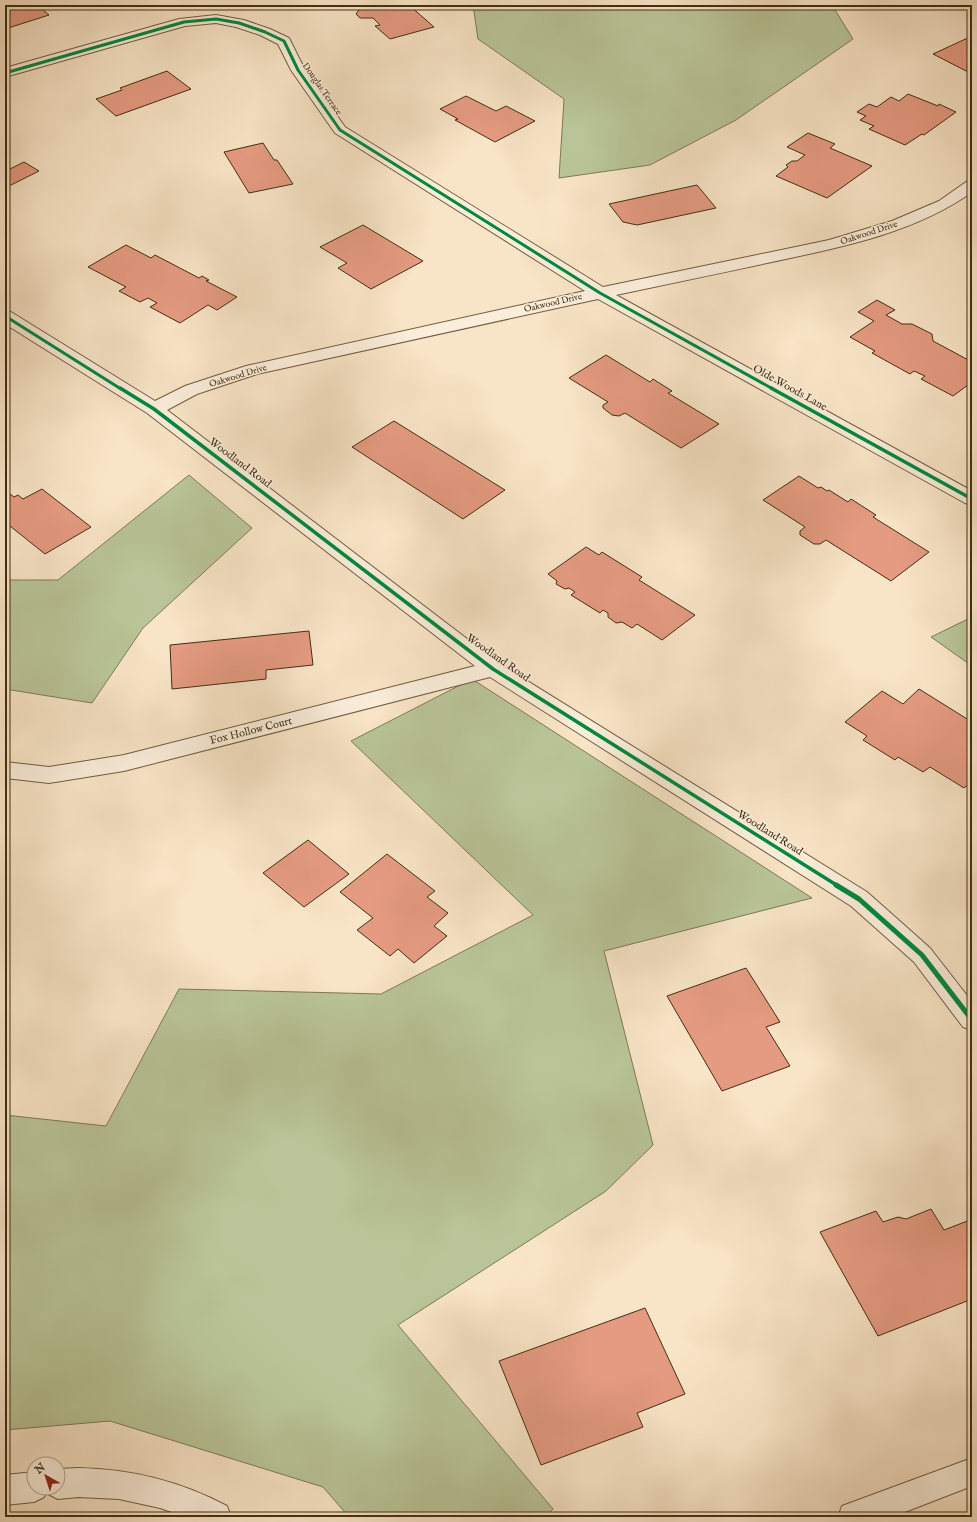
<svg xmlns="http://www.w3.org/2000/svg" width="977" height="1522" font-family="'IM FELL English',serif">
<rect width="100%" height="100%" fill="#f8e4c6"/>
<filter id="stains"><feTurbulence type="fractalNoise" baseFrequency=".005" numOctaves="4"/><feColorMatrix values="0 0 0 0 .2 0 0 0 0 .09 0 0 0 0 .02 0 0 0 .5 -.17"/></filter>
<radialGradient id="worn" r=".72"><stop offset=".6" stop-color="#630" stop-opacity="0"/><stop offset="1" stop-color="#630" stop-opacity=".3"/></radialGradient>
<path fill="#b9c598" stroke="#7e7a54" d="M473,5H832L853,39L736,120L650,165L559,178L564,99L478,39Z
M189,475L252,528L143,628L92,703L5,689V580H58Z
M972,617V666L931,637Z
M472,679L812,898L604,951L653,1145L606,1191L398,1325L553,1509L545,1517H349L323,1487L110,1421L5,1430V1115L106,1126L179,989L381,994L533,915L351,741Z"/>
<path fill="#e59b82" stroke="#422e11" d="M5,5H37L49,15L5,29Z
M350,5H409L434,27L390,39L375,26L380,25L373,18H360L356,14L359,10L365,8L363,7L354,9Z
M972,36V74L933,54Z
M167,71L191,89L116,116L96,99L122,90L120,88Z
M908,94L938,106L939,104L956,112L924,135L922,134L905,145L869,129L874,126L860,120L866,116L857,112L869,104L877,107L891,97L899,101Z
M466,96L496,111L506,106L535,121L495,142L455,120L458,119L440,109Z
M808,133L835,144L830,148L872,166L827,198L776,176L788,167L786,165L792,161H797L805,155L787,147Z
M263,143L274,160H277L293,184L249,193L224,152Z
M24,162L39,171L5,188V167L10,169Z
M697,185L716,208L637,225L623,222L609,204Z
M363,225L423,261L371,289L338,268L347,263L320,247Z
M126,245L151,258L155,255L199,278L202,276L209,280L206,281L237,297L217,310L208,305L180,323L150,307L157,303L148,298L140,302L119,291L126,287L88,267Z
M877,300L895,310L886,315L902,324H912L932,334L933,341L972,362V382L953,396L921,379L925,376L914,371L910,374L872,353L875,351L850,337L874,321L858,312Z
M606,355L650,382L653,379L672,391L668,393L719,424L681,448L625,413L619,416L612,415L603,408V405L608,402L569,378Z
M394,421L505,490L463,519L352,447Z
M799,476L818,488L821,487L827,491L829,490L848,502L851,499L876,515L873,517L929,552L891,581L826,540L820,544H814L800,535V531L805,527L763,500Z
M42,489L91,527L45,554L5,522V490L14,497L18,495L23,499Z
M586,547L599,555L602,552L642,577L639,580L695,615L662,640L637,624L632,628L622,622L616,623L608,617V613L603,610L600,613L571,595L575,592L569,588L565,589L556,584L557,581L548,574Z
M309,631L313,665L266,670V679L172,689L170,645Z
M919,689L972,722V781L964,788L930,767L923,772L898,757L895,760L863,740L867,736L845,722L882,691L903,704Z
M308,840L349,874L304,907L263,873Z
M387,854L435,891L427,897L448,913L434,926L447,936L414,963L398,949L390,956L357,930L373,918L340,892Z
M746,968L780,1022L766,1027L790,1066L722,1091L667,996Z
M931,1209L944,1230L970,1220L972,1223V1299L878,1336L820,1232L876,1211L883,1222L898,1217L906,1219Z
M645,1308L685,1394L637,1413L643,1427L541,1465L499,1361Z"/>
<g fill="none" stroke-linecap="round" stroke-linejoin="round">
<defs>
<path id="minor" d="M216,15L244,20L270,29L289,38L305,70L345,127L603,287L829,240L892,221L939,201L966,182L972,180V192C913,234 837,248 767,263C717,274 666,284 616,295L972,491V505L965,503L598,299L257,374L197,394L167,410L500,664L867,892L930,948L972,1002V1030L963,1027L914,962L851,906L490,677L124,771L49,783L5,778V762L49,767L124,755L475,666L147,413L5,324V311L11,312L155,401L185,386L246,366L585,291L335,133L291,70L278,44L260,35L236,27L216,23L185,26L5,77V68L179,19Z
M972,1458V1486L892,1517H838L842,1506Z
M78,1468C131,1469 180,1481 227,1506L231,1517H186L160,1508L119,1499L78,1497L58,1499L48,1494L47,1492L44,1497L34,1502L5,1505V1475L34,1472V1488H58V1469Z"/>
</defs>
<use href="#minor" stroke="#705c3e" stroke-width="2"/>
<use href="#minor" fill="#faedda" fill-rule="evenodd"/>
<defs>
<path id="cycleway-far2" d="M5,73L184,22L216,19L239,23L265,32L284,41L298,70L340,130L600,293L773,389
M5,316L121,389"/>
<path id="cycleway-far1" d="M120,388L154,409L493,669L838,886
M771,388L972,499"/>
<path id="cycleway" d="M836,885L859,899L922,955L972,1020"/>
</defs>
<use href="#cycleway-far2" stroke="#faedda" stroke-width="5"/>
<use href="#cycleway-far1" stroke="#faedda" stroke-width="6"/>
<use href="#cycleway" stroke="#faedda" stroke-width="8"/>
<use href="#cycleway-far2" stroke="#00873e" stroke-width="3"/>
<use href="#cycleway-far1" stroke="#00873e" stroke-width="3.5"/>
<use href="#cycleway" stroke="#00873e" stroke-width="5"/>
</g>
<g text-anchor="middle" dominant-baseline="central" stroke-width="3" stroke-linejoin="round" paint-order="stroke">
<g font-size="9" fill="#422e11" stroke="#faedda">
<text transform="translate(322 89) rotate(55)">Douglas Terrace</text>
<text transform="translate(869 233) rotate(-18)">Oakwood Drive</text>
<text transform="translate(553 303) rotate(-13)">Oakwood Drive</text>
<text transform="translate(238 376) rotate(-17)">Oakwood Drive</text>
</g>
<g font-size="11" fill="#422e11" stroke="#faedda">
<text transform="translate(790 388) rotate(29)">Olde Woods Lane</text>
<text transform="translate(240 463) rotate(37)">Woodland Road</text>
<text transform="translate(498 658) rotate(35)">Woodland Road</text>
<text transform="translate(251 731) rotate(-14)">Fox Hollow Court</text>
<text transform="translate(770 833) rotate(32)">Woodland Road</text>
</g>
</g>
<rect width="977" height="1522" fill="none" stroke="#f8e4c6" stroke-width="20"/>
<rect x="6" y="6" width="965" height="1510" fill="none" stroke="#422e11" stroke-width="2"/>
<rect x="10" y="10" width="957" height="1502" fill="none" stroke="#422e11"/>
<g transform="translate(46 1476) rotate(321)"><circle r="19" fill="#faedda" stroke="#b0a18a"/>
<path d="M0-3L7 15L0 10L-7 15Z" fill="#8f2418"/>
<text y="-6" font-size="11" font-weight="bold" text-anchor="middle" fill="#422e11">N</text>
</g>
<rect width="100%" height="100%" filter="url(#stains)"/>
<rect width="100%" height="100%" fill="url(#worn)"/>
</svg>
